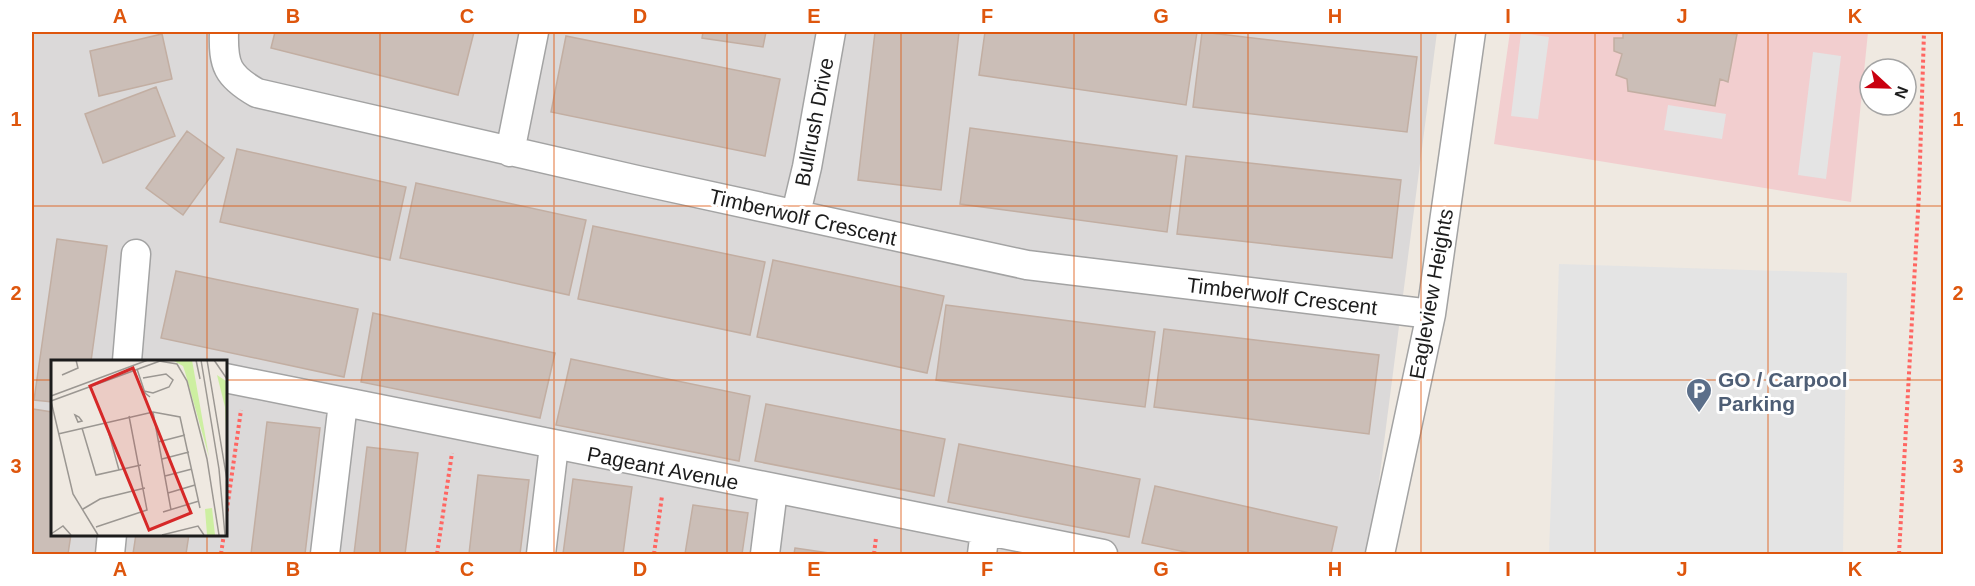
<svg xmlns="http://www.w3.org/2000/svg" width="1975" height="586" font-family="Arial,sans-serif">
<rect width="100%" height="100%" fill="#efe9e1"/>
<path fill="#dbd9d9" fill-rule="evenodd" d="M32,32H1437L1374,520L1372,554H32ZM52,361H225V534H52Z"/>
<path fill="#f2cecf" d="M1510,32H1868L1851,202L1494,144Z"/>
<path fill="#e4e4e4" d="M1521,33L1549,37L1538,119L1511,116Z
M1813,52L1841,56L1826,179L1798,175Z
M1668,105L1726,114L1722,139L1664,130Z
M1559,264L1847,273L1843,554H1549Z"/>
<path fill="#cbbeb7" stroke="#c2aea2" stroke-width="1.5" d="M275,32H474L458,95L271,48Z
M703,32H766L763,47L702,38Z
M875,32H959L941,190L858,180Z
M985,32H1197L1186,105L979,75Z
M1202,32L1417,57L1407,132L1193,107Z
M1623,32H1718L1737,34L1728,82L1720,79L1715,106L1628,91L1627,79L1616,75L1622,54L1614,51V38H1623Z
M162,34L172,79L99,96L90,51Z
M566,36L780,79L765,156L551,112Z
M156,87L175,136L103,163L85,114Z
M970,128L1177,156L1167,232L960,204Z
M187,131L224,158L183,215L146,188Z
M237,149L406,187L390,260L220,222Z
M1186,156L1401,180L1392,258L1177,234Z
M416,183L586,220L569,295L400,258Z
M593,226L765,262L750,335L578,299Z
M57,239L107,246L91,361H52V402L34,400Z
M773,260L944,296L927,373L757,337Z
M176,271L358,309L344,377L161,338Z
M946,305L1155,332L1145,407L936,380Z
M373,313L555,353L540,418L361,382Z
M1164,329L1379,355L1369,434L1154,407Z
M571,359L750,396L739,461L556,425Z
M766,404L945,439L934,496L755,461Z
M33,409L52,412V534H71L68,554H32Z
M267,422L320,428L305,554H251Z
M959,444L1140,479L1129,537L948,502Z
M367,447L418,453L405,554H354Z
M478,475L529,480L520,554H469Z
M573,479L632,487L623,554H563Z
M1155,486L1337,527L1331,554H1195L1142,543Z
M693,505L748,513L742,554H685Z
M136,534H189L186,554H133Z
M795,548L836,554H794Z"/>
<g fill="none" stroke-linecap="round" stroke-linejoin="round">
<defs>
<path id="minor" d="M224,32C223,65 227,76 257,93L637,180L1027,265L1431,314
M510,152L534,32
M796,213L807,167L831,32
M127,361L136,254
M225,378L1103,554
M110,554L112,534
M325,554L343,403
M541,554L554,446
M765,554L773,490
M982,554L985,531
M1380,554L1431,314L1471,32"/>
</defs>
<use href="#minor" stroke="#a3a3a3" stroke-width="31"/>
<path stroke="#ff6662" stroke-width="4" stroke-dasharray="3 3" stroke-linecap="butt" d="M225,523L241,410
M221,554L224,534
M437,554L452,453
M654,554L662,496
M874,554L876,538
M1899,554L1919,193L1924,32"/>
<use href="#minor" stroke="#fff" stroke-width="28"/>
</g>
<path fill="none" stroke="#de560d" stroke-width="1.5" stroke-opacity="0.55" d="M207,32V361M380,32V554M554,32V554M727,32V554M901,32V554M1074,32V554M1248,32V554M1421,32V554M1595,32V554M1768,32V554M32,206H1944M32,380H52M225,380H1944M207,534V554"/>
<defs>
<symbol id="parking-pin" viewBox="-11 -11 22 30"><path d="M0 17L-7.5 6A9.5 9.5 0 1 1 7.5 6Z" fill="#5c6f8a" stroke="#fff"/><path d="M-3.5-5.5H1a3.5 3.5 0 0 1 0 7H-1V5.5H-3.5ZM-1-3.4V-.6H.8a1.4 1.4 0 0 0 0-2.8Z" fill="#fff"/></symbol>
</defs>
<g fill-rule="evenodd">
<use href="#parking-pin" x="1684" y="376" width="30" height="40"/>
</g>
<g text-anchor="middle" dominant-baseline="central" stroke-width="6" stroke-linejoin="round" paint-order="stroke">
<g font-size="21" fill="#1c1c1c" stroke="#fff">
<text transform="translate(814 122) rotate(-79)">Bullrush Drive</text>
<text transform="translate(803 217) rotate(13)">Timberwolf Crescent</text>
<text transform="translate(1431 294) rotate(-80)">Eagleview Heights</text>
<text transform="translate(1282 296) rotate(7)">Timberwolf Crescent</text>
<text transform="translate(663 468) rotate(11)">Pageant Avenue</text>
</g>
<g font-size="21" font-weight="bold" fill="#4e5e75" stroke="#fff" text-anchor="start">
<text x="1718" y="379">GO / Carpool<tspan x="1718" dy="24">Parking</tspan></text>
</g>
</g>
<g transform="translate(51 360)">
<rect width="176" height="176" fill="#efe9e1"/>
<path d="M121,0H141L158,97L134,12L132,6ZM166,15L175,21V70L174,47ZM161,148L164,175H156L154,149Z" fill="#cdefa1"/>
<path fill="none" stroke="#9b9792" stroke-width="1.5" d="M145,0L149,19M150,0L168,109L174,175M156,0L176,120M163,0L176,19M108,1L126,4L136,21L156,99L168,175M86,9L94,33L99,37M11,15L27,8L25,0M92,18L115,14L122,20L118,27L102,33L93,31M0,36L97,0M0,41L22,134L47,175M0,41L109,1M102,52L120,150M24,55L28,57L31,61L27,62ZM55,63L68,110M31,68L45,115L90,105M7,74L102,52L129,57L149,148M107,82L134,75M111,99L138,92M114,116L141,109M117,133L144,125M32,149L49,139L94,128M112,152L148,141M45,167L96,150L78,56M0,174L12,166L20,175M111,175L147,166L153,175"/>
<path fill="#d62828" fill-opacity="0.15" stroke="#d62828" stroke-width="3" d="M82,8L140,153L98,170L39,26Z"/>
<rect width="176" height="176" fill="none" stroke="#1c1c1c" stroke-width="3"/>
</g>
<rect width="1975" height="586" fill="none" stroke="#ffffff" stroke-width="66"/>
<g transform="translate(1888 87) rotate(112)"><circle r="28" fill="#ffffff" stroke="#a4a4a4" stroke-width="1.5"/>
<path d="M0-4.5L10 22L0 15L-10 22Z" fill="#c9000f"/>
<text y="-9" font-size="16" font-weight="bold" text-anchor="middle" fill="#1c1c1c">N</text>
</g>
<rect x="33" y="33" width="1909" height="520" fill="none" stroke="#de560d" stroke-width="2"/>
<g font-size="20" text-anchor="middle" font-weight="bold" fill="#de560d">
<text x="120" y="23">A</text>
<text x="293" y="23">B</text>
<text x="467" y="23">C</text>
<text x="640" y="23">D</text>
<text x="814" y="23">E</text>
<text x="987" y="23">F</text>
<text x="1161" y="23">G</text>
<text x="1335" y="23">H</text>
<text x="1508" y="23">I</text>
<text x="1682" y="23">J</text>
<text x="1855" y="23">K</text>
<text x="16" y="126">1</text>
<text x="1958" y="126">1</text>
<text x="16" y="300">2</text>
<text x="1958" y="300">2</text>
<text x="16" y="473">3</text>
<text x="1958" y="473">3</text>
<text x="120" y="576">A</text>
<text x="293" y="576">B</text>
<text x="467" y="576">C</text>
<text x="640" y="576">D</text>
<text x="814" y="576">E</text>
<text x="987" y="576">F</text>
<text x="1161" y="576">G</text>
<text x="1335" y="576">H</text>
<text x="1508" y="576">I</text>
<text x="1682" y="576">J</text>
<text x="1855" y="576">K</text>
</g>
</svg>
